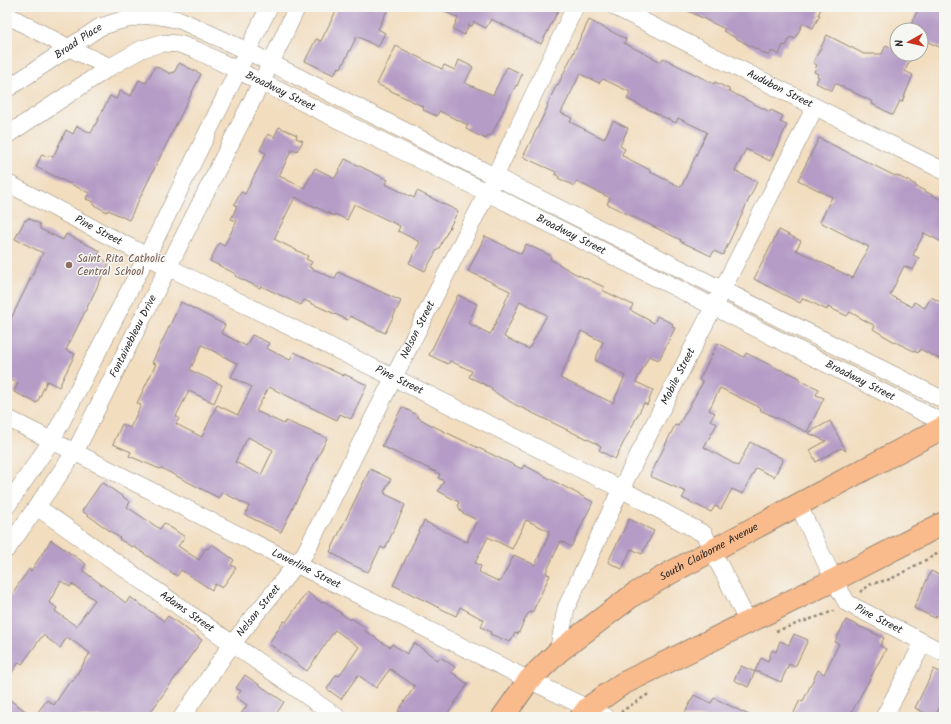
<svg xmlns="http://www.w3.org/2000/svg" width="951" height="724" font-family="Kalam,sans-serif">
<rect width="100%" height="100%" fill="#f6f6f2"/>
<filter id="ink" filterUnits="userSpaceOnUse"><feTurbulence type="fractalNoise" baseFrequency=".025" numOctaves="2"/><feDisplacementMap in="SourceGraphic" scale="8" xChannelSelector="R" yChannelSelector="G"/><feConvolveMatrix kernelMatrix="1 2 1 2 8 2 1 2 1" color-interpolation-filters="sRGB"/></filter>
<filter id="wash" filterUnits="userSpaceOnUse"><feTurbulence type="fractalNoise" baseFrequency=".012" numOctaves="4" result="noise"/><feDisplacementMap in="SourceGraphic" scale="16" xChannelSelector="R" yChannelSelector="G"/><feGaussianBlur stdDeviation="0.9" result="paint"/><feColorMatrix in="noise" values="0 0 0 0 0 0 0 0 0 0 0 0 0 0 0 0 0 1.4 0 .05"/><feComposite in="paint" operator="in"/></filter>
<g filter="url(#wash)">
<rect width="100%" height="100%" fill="#f2ddbf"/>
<g id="blocks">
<path fill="#b59cc6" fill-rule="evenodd" d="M338,7H389L378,29L385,33L378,47L357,36L341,68L338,67L334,75L305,61L316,39L321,41Z
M436,7H560L541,44L491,19L486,28L474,22L472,26L469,25L464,35L453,29L458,18Z
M680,7H822L818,15H820L813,28L803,23L795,39L790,37L786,46L783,45L779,55L772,51L769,56L723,31L725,29Z
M919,7H944V49L921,39V30L911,25Z
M589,20L626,39L624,43L661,62L663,58L714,84L715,82L729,89V91L770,112L771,110L783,116L780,122L787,125L770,161L746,149L735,171L757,182L723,255L714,251L711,256L680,241L681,240L607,204L610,198L576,181L574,186L558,178L559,176L555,174L556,172L523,157L548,106L547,105L557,84L558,85ZM580,74L599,83L603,79L630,92L627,99L676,123L678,118L707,132L681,187L650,172V170L623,156L622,154L625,149L620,146L628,128L613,121L604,139L570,122L572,118L561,113Z
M827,35L864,54H882L886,45L897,51V54H903L911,58L905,71L913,75L902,102L900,101L893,115L872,104L873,102L835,83L832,91L816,83L819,77L817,76L818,74L814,72L817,65L813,63Z
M396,46L442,69L444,65L455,70L459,60L473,67L465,83L493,95L507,67L522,74L517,86L516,85L491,136L488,135L486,139L466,129L468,125L439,111L437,116L423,110L424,107L377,84Z
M179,63L201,74L129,220L108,210L107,212L92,204L94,202L86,199L89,193L36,167L42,154L48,157L49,155L53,157L66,130L73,134L77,126L91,133L110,96L116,99L120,91L131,96L139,80L146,83L155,66L171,74L172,72L174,73Z
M279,127L297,135L296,138L303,141L297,151L292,149L279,176L304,188L315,168L335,178L345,159L388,180L385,184L414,198L417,191L458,211L438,250H437L425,271L409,263L420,242L398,231L400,226L354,204L347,220L335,214L334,216L295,197L274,239L308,256L306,259L312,262L309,267L335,279L338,272L401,301L385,333L350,316L348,320L304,300L301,305L261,286L260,288L235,276L236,274L210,261L219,243L224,246L237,221L231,219L237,206L234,205L241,192L245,194L266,153L260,150L268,134L274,137Z
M819,138L895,176L896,175L916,185L915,186L944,201V243L924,233L913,255L919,258L913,270L904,266L890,295L912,307L914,302L925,308L931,297L944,304V361L920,349L918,353L893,341L873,329L875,326L850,312L847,316L828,307L827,310L803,298L800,303L754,279L779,230L801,241L796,250L853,278L869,247L820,222L832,197L798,180Z
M28,218L40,224V229L63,240L66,234L100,251L97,257L109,263L66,350L75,354L59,387L47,381L37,403L14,392L18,383L7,378V327L43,253L15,239L25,220L26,221Z
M485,236L521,254L526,244L551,256L550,259L574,273L604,287L602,290L633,305L630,310L654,323L657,316L673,324L672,326L675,328L659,360L649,356L636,382L653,390L647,405L644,403L615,459L599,450L601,446L580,435V436L514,404L491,390L492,388L469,377L472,371L450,361L448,364L429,355L458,295L477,304L468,323L490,334L492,331L510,291L468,271ZM520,301L547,315L529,349L504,337ZM581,331L603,342L595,360L625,376L613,403L560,378Z
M181,302L225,325L221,333L246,346L252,335L269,343L266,348L290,360L294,352L344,376V374L367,385L351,419L340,414L337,420L269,387L256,411L284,424L286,421L327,438L281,532L245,515L249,506L222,492L219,498L161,468L160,469L129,456L131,452L113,444L122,424L130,428L141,405L137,403L156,364L152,363ZM202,345L238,364L231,377L252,387L238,415L217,405L202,437L176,424L179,418L176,416L189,391L214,403L222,385L190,370ZM248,437L273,450L261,475L235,462Z
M718,343L744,357L746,353L780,370V369L787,373L788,372L800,378L799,380L819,389L816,395L824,398L807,432L760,410L761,408L720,388L709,410L715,413L710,420L717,424L704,447L738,466L750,442L783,459L774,477L756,468L743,494L732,489L721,509L715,506L711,512L682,498L686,492L650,476L675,425L678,426L703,382L699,380Z
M402,407L417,415V417L433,426L522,469L524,465L593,502L571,547L561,541L546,572L547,574L550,575L532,613L530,612L527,615L518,634L515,633L510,642L490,634L491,632L481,627L484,620L460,607L456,616L393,585L424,521L466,542H468V539L477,520L461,512L458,505L459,502L438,491L444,481L438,478L440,474L382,446ZM526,520L549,531L548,535H549L535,565L514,555L500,582L479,572L481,566L475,563L488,537L512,549Z
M830,421L846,451L841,448L816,462L810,450L826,441L808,433Z
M370,469L391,479L384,492L386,493L385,494L402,502V503L405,505L385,549L381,547L368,572L344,561V560L330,552Z
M102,482L130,502L127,507L160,529L164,523L185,537L178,546L199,560L206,548L208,549L212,544L234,560L231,565L236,568L222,588L215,584L212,590L181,570L177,576L133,546L132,547L119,539L120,538L82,511Z
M629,519L654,531L642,554L631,549L622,569L608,562Z
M51,540L86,564L82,570L126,603L130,597L164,621L168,616L202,640L147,717H34L47,700L54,705L70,681L72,682L90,653L67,637L60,648L43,635L22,664L19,662L7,680V601L29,569L31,571ZM61,581L70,587L72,584L95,600L76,626L55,611L57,608L49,602Z
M931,571L944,577V619L936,615L935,618L914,608Z
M307,592L322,603L324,601L350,620L351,618L366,628L364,630L386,645L390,647L392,644L407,654L414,643L438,660L440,657L455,667L451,672L468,684L445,717H407L398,711L415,686L390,669L376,688L358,675L341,699L327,689L336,675L339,676L359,647L335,630L307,671L269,644L270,643H269L284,621L286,622Z
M846,620L884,638L880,646L886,649L849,717H792L800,700L803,701L818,670L824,674L839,644L835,642Z
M794,634L808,640L795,667L789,664L781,682L755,671L761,658L768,661L772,650L776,652L780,641L789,645Z
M741,666L755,672L748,687L734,680Z
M934,669L944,674V698L935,717H933L915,708Z
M245,675L284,702L274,717H239L247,705L236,697L241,691L236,688Z
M694,695L711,703L714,698L753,717H683Z
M7,698L34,717H7Z"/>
</g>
</g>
<g filter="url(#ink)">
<use href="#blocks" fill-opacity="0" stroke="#8e8475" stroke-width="1"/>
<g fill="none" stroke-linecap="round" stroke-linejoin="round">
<defs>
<g id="minor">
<path id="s1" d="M615,7L944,171"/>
<path d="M7,15L69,48L110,67"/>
<path id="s2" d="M7,89L100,27L119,21L141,16L154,15L180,20L247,51L480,169L944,400"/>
<path id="s3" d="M7,135L110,67L142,49L162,43L179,44L196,50L500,199L944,423"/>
<path id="s4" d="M7,183L168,267L621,489L704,534L748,622"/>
<path id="s5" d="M7,418L310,571L529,680L606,717"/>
<path id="s6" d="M798,504L834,580L847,603L944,653"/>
<path d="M7,506L52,440L147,256L269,7"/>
<path id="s7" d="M37,507L337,717"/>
<path id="s8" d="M7,549L75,452L271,63L297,7"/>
<path id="s9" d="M558,652L566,608L621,489L815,107"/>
<path id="s10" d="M182,717L232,644L305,553L487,193L575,7"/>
<path d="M884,717L923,643"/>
</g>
<g id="major">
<path id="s11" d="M503,717L529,680L558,652L633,595L670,573L944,427"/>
<path d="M581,717L588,708L622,684L834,580L944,523"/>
</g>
</defs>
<use href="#minor" stroke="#8e8475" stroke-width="18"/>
<use href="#major" stroke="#8e8475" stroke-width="24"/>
<path stroke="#8e8475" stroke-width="2.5" stroke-dasharray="3 3" stroke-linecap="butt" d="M860,592L871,584L891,579L944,550
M776,631L834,611
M622,713V711L650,693"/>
<use href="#minor" stroke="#fff" stroke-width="17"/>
<use href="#major" stroke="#fabb8c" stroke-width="22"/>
</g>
</g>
<circle fill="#8d6e63" stroke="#f6f6f2" stroke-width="1.5" cx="69" cy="265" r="4"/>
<g text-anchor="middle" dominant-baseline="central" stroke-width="3" stroke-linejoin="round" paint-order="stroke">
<g font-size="11" fill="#2b2b2b" stroke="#f6f6f2">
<text stroke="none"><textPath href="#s2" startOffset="86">Broad Place</textPath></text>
<text stroke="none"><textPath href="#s1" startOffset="184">Audubon Street</textPath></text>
<text stroke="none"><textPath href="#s3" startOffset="310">Broadway Street</textPath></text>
<text stroke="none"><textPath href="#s4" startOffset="103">Pine Street</textPath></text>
<text stroke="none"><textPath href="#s3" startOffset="634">Broadway Street</textPath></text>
<text stroke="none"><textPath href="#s10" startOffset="455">Nelson Street</textPath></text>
<text stroke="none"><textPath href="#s8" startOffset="248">Fontainebleau Drive</textPath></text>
<text stroke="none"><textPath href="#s9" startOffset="302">Mobile Street</textPath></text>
<text stroke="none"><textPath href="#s4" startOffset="439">Pine Street</textPath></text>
<text stroke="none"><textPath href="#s3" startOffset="958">Broadway Street</textPath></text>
<text stroke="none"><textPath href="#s11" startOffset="267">South Claiborne Avenue</textPath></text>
<text stroke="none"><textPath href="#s5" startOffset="335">Lowerline Street</textPath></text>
<text stroke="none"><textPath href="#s10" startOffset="131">Nelson Street</textPath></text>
<text stroke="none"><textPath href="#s7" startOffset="183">Adams Street</textPath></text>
<text stroke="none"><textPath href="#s6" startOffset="146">Pine Street</textPath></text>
</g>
<g font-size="11" fill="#785e54" stroke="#f6f6f2" text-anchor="start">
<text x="77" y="259">Saint Rita Catholic<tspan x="77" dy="13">Central School</tspan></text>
</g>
</g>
<rect width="951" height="724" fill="none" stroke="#f6f6f2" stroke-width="24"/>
<g transform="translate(909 42) rotate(262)"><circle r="19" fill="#f6f6f2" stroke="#a5a5a2"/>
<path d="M0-3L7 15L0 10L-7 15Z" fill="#c8321e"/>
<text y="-6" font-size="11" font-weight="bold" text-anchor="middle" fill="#2b2b2b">N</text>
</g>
</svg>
